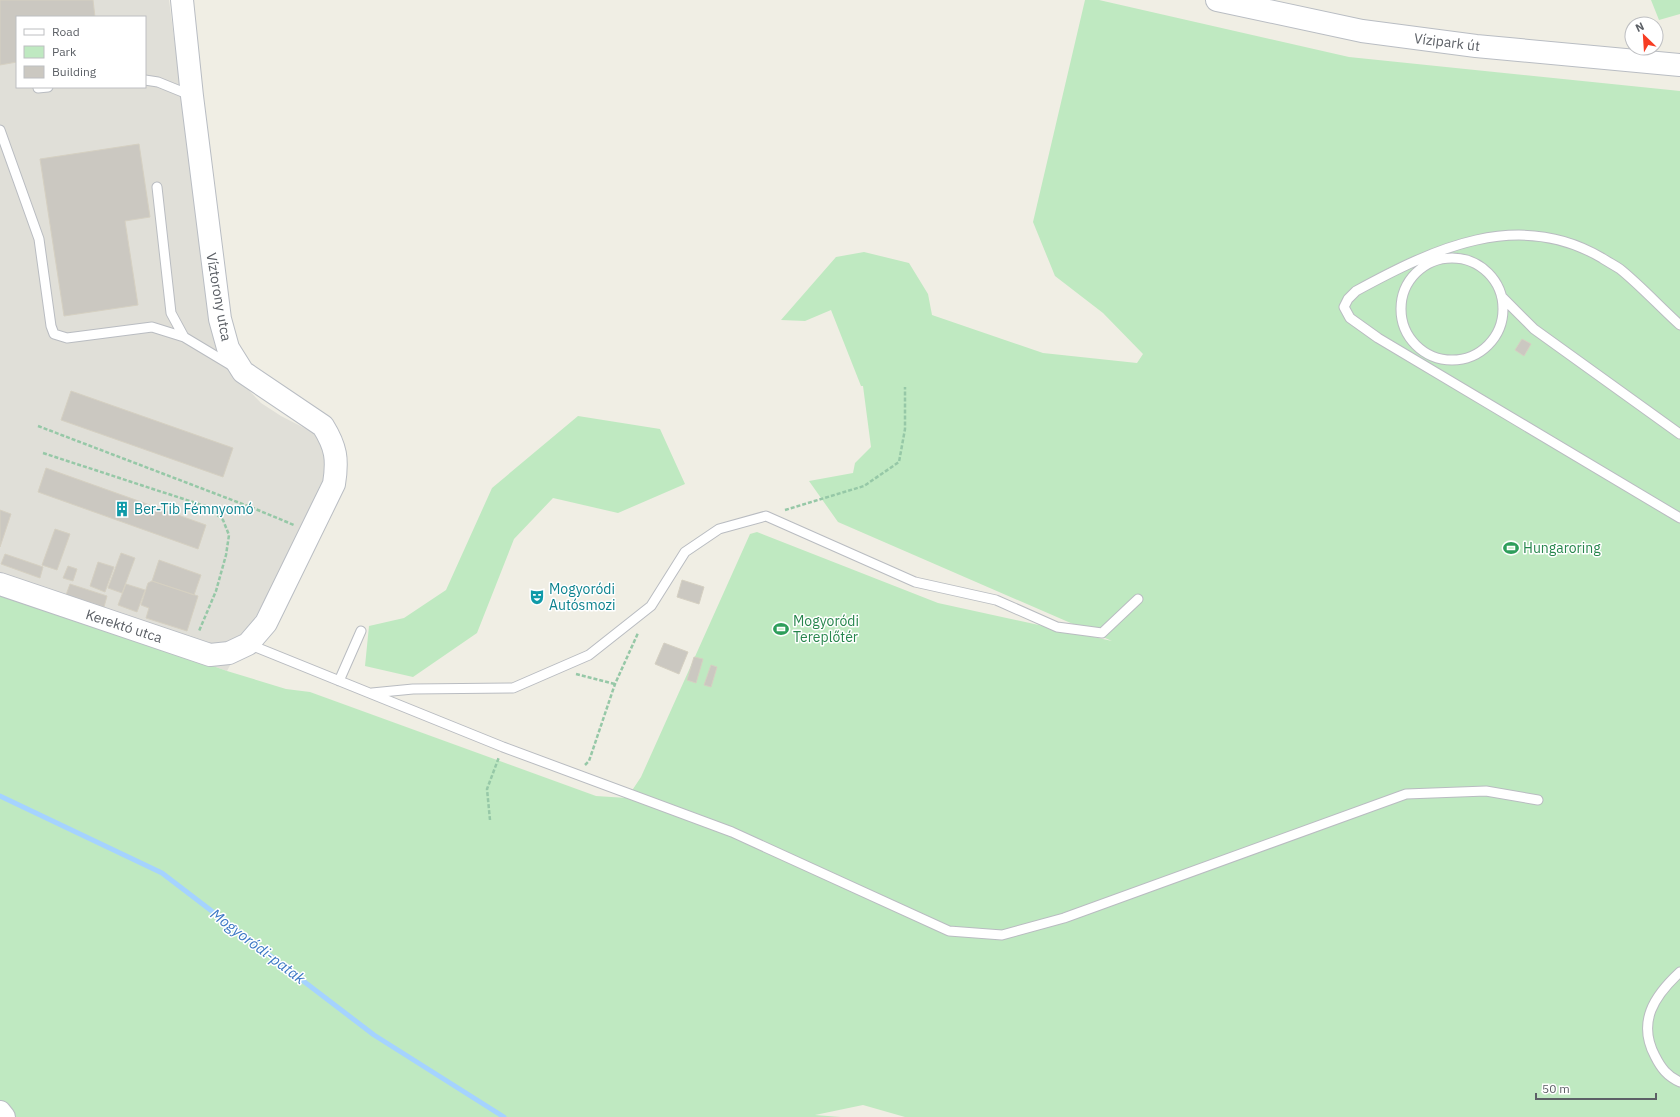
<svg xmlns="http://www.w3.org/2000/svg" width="1680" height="1117" font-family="'IBM Plex Sans',sans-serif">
<rect width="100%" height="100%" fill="#f0eee4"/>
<path fill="#e0dfd8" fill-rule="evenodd" d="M0,0H169L210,310L242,383L261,403L281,416L316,434L329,455L331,474L227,671L0,590ZM17,17H145V87H17Z"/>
<path fill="#bfe9c1" d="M1085,0H1099L1349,57L1680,91V1117H905L863,1105L815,1115L841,1117H0V590L227,671L286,689L310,692L596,796L627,798L641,777L750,534L757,532L938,603L1112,641L838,522L809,481L853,473L855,463L871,447L863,386H861L831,310L805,321L781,320L836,257L864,252L909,263L928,294L932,315L1043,353L1137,363L1143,354L1103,313L1055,276L1033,222Z
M1651,0H1680V14L1659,20Z
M578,416L660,429L685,484L618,513L553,498L514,539L477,633L413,677L365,666L369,626L404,618L446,590L492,488Z"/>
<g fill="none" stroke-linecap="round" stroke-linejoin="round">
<path stroke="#a5d3ff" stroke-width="5" d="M0,796L162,873L374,1035L504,1117"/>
</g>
<path fill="#cbc8c1" stroke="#d5d0c2" d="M0,0H93L95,17H17V62L0,65Z
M139,144L150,217L125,221L138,305L64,316L40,159Z
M1522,339L1531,344L1524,356L1515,350Z
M71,391L233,448L223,477L61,420Z
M46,468L206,525L198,549L38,492Z
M0,510L11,514L0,547Z
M55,529L70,534L57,570L42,565Z
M121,553L135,558L122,593L108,588Z
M5,554L43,567L40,578L1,564Z
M159,560L201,575L194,595L152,581Z
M98,562L114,567L105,592L90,586Z
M68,566L77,569L73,581L63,578Z
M682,580L704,587L699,604L677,597Z
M152,581L198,596L187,631L146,618L149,608L141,605L148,583Z
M70,584L107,596L104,607L66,595Z
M126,584L145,590L137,612L118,605Z
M664,643L688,652L679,674L655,664Z
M694,657L703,659L696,683L687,680Z
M711,665L717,667L711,687L704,685Z"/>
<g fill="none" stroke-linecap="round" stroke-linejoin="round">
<defs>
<path id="lane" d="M145,80L158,82L190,95
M38,88L48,87
M0,130L39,239L51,326L54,334L67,338L152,327L184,337L234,367
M157,187L171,313L184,337
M1401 309a51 51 0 1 1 102 0a51 51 0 1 1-102 0Z
M1502,297L1534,329L1680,434
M1680,325C1660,307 1641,286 1620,269C1614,265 1608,262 1602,258C1518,208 1433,249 1356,291L1348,299L1344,307L1350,318L1378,338L1680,518
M248,644L503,747L732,832L949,931L1002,935L1064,918L1406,794L1486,791L1538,800
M339,681L361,631
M372,693L413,689L513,688L589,655L651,606L685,552L719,529L766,516L915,582L996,600L1057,627L1102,633L1138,599
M1680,972C1654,996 1637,1022 1655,1056C1661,1068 1667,1076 1680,1082"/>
<path id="secondary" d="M1217,0L1362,31L1476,46L1680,65
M0,584L210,655L229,653L248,644L266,623L334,484C338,459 336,447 323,426L243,372L228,348L220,319L192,96L182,0
M0,1112L4,1117"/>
</defs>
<use href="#lane" stroke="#b9bcc1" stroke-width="11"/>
<use href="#secondary" stroke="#b9bdc3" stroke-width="24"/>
<path stroke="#96c8a7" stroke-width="2.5" stroke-dasharray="4 2" stroke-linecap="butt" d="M38,426L253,508L294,525
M43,453L208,507L223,520L229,535L226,555L216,591L199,631
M785,510L864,486L899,462L905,429V387
M576,674L615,684
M585,765L589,761L615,684L638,633
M490,820L487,789L499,757"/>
<use href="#lane" stroke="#fff" stroke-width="9"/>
<use href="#secondary" stroke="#fff" stroke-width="22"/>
</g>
<defs>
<symbol id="building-bare" viewBox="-9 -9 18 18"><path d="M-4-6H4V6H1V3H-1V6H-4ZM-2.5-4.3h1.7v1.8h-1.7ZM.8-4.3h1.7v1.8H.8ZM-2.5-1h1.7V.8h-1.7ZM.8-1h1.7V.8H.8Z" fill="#0f9aa8" stroke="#fff" stroke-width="2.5" paint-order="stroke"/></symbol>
<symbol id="stadium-bare" viewBox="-9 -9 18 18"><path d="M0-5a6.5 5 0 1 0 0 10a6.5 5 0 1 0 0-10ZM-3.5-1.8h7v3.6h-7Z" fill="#2e9e5b" stroke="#fff" stroke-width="2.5" paint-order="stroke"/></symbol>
<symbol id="theatre-bare" viewBox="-9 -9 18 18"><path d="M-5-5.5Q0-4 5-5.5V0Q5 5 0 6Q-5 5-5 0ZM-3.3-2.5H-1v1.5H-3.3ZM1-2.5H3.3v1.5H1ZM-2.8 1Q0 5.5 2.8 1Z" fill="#0f9aa8" stroke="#fff" stroke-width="2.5" paint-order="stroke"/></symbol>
</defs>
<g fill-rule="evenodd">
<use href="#building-bare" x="111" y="498" width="22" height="22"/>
<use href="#stadium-bare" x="1500" y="537" width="22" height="22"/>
<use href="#theatre-bare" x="526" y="586" width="22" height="22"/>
<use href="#stadium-bare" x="770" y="618" width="22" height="22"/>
</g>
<g text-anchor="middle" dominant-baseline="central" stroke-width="3" stroke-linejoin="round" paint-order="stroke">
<g font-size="14" fill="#5c6066" stroke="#fff">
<text transform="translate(1447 42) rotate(7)">Vízipark út</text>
<text transform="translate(219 297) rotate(80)">Víztorony utca</text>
<text transform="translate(124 626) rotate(18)">Kerektó utca</text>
</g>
<g font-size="14" fill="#0d838f" stroke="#fff" text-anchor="start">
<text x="134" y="509">Ber-Tib Fémnyomó</text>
<text x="549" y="589">Mogyoródi<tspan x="549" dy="16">Autósmozi</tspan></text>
</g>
<g font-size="14" fill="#27864d" stroke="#fff" text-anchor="start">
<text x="1523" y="548">Hungaroring</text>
<text x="793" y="621">Mogyoródi<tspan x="793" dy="16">Tereplőtér</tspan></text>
</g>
<g font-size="15" font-style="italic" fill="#3b77c4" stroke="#fff">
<text transform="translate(258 946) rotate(37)">Mogyoródi-patak</text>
</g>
</g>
<rect x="16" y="16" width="130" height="72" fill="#ffffff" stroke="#bebfc2"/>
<rect x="24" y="29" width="20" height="6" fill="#ffffff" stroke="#bebfc2"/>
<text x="52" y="36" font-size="12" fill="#5c6066">Road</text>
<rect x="24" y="46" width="20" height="12" fill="#bfe9c1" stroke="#bebfc2"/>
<text x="52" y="56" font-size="12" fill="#5c6066">Park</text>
<rect x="24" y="66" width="20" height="12" fill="#cbc8c1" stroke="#bebfc2"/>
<text x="52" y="76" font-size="12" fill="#5c6066">Building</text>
<g transform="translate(1644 36) rotate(335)"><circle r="19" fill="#ffffff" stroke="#bebfc2"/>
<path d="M0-3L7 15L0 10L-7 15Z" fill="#f73d23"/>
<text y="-6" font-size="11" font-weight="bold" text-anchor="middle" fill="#5c6066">N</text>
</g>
<path d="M1536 1093v6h120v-6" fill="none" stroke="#5c6066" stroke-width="2"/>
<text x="1542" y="1093" font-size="12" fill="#5c6066" stroke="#ffffff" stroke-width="3" paint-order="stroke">50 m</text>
</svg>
